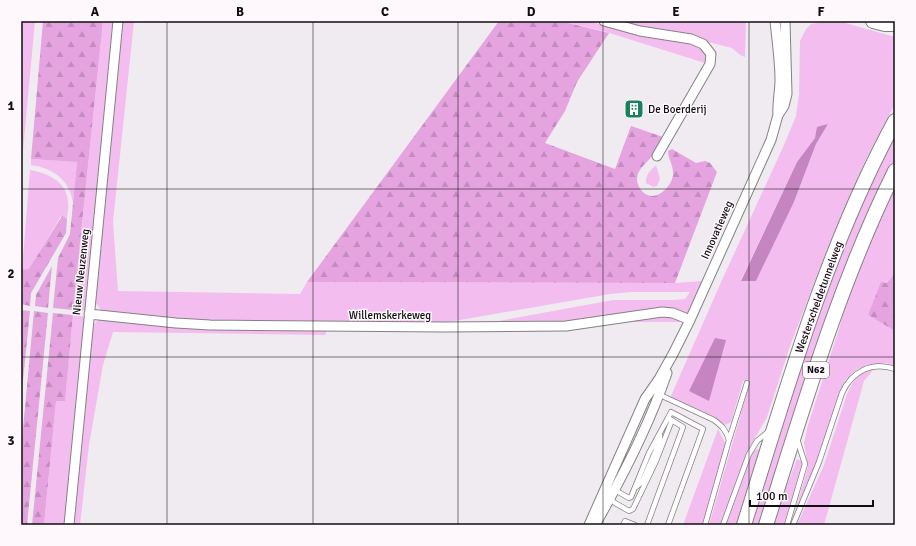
<svg xmlns="http://www.w3.org/2000/svg" width="916" height="546" font-family="Signika,sans-serif">
<defs>
<pattern id="forest-firs" width="22" height="20" patternUnits="userSpaceOnUse"><rect width="22" height="20" fill="#e5a3e0"/><path d="M5 1l3.5 6h-7zM16 11l3.5 6h-7z" fill="#c38bbf"/></pattern>
</defs>
<rect width="100%" height="100%" fill="#f0ebf0"/>
<path fill="#f4bdef" fill-rule="evenodd" d="M23,21H35L21,172V48Z
M103,21H114L87,311L73,310Z
M122,21H134L113,222L118,291L300,294L307,282L675,283L702,281L698,293L683,322H493L613,300H674L685,299L690,292H631L610,294L443,323L205,322L102,311L96,304L95,299Z
M560,21H589L639,36L697,45C705,50 706,54 705,63L603,31Z
M618,21H746L745,57L740,55L732,48L708,42L700,37L641,28Z
M822,22H842L895,37V104L867,157L826,252L790,346L767,417L747,452L720,525H709L750,382L743,381L731,422L726,425L707,414L670,398L722,280L784,145L796,116L799,94L800,41L806,29L811,24ZM828,124L816,144L794,202L756,281L741,280L797,162L815,138Z
M895,135V162L887,177L761,525H751L786,409L822,300L860,208L880,164Z
M31,159L77,162L73,203C70,180 53,168 31,165Z
M656,165L660,179L657,186L653,187L646,183C645,175 651,170 656,165Z
M30,170C48,173 68,182 68,203C69,208 67,214 67,219L61,216L29,270H22Z
M895,183V269L892,277L885,283L868,315L895,331V366L886,363L867,365L857,369L846,379L839,393L817,462L791,524L808,467L804,443L808,425L838,332L849,293Z
M73,315L87,317L66,525H44L56,401L65,400Z
M100,319L327,329L325,335L113,332L103,365L89,445L80,525H74L92,328L95,323Z
M874,369L864,381L824,525H797L824,465L847,394L853,382L860,375Z
M718,429L726,445L703,525H683Z
M757,449L760,451L756,475L741,525H726L752,454L754,451Z
M797,459L802,461L803,463L784,525H772Z"/>
<path fill="url(#forest-firs)" d="M43,21H103L73,310L53,308L58,258L70,234L77,162L31,159Z
M499,21H560L609,33L577,82L565,111L545,143L615,169L631,126L663,137C660,144 656,150 652,156C647,163 637,169 637,179C637,187 644,196 652,196C663,196 674,182 673,172C673,165 668,158 668,151L672,149L696,163L705,161L710,163L717,172L675,283L307,282Z
M62,216L67,219L66,233L31,293L30,306L21,304L23,287L21,286L22,270L29,269Z
M52,266L48,308L35,306L36,295Z
M895,269V331L868,315L881,282L886,283L892,277Z
M21,310L30,311L21,400Z
M34,311L48,313L27,525H21V450Z
M53,313L73,315L65,401H56L44,525H32Z"/>
<path fill="#c585c1" d="M828,124L816,144L794,202L756,281H741L797,162L815,138L817,127Z
M715,338L726,340L709,401L689,391Z"/>
<g fill="none" stroke-linecap="round" stroke-linejoin="round">
<defs>
<path id="service" d="M658,394L714,420C722,426 726,430 729,440L705,525
M729,440L747,383
M636,487L642,482L660,441V435
M615,490L629,498L631,497L649,453L668,418
M610,498L615,503L629,511L633,509L656,461L672,420
M623,525L625,521L635,525
M647,525L683,427L668,418L671,412L703,429L668,525
M723,525L749,454L757,441L769,431
M787,525L805,464L797,439
M793,525L819,462L842,393C852,371 872,361 895,369"/>
<path id="minor" d="M604,21L640,31L691,39L703,44L711,54L710,64L657,156
M775,21C777,41 780,61 780,80C780,92 777,103 778,115
M89,314L176,323L210,325L444,327L566,326L662,312L673,313L690,320
M69,525L118,21
M589,525L645,399L659,379L673,354L690,320L771,140L778,115L784,106L787,94L785,21
M595,525C622,478 649,425 667,373"/>
<path id="primary" d="M873,21L885,24H895"/>
<path id="trunk" d="M744,525C787,388 826,248 895,121
M766,525C804,405 839,284 895,171"/>
</defs>
<use href="#service" stroke="#858084" stroke-width="6"/>
<use href="#minor" stroke="#858084" stroke-width="11"/>
<use href="#primary" stroke="#858084" stroke-width="16"/>
<use href="#trunk" stroke="#858084" stroke-width="16"/>
<use href="#service" stroke="#fff" stroke-width="4.5"/>
<use href="#minor" stroke="#fff" stroke-width="9"/>
<use href="#primary" stroke="#fff" stroke-width="14"/>
<use href="#trunk" stroke="#fff" stroke-width="14"/>
</g>
<path fill="none" stroke="#100e10" stroke-width="1" stroke-opacity="0.55" d="M167,21V525M313,21V525M458,21V525M603,21V525M749,21V525M21,189H895M21,357H895"/>
<defs>
<symbol id="building-square" viewBox="-11 -11 22 22"><rect x="-9" y="-9" width="18" height="18" rx="4" fill="#1c815a" stroke="#fef8fd"/><path d="M-4-6H4V6H1V3H-1V6H-4ZM-2.5-4.3h1.7v1.8h-1.7ZM.8-4.3h1.7v1.8H.8ZM-2.5-1h1.7V.8h-1.7ZM.8-1h1.7V.8H.8Z" fill="#fff"/></symbol>
</defs>
<g fill-rule="evenodd">
<use href="#building-square" x="623" y="98" width="22" height="22"/>
</g>
<g text-anchor="middle" dominant-baseline="central" stroke-width="3" stroke-linejoin="round" paint-order="stroke">
<rect fill="#fef8fd" stroke="#575457" stroke-width="1" x="803" y="362" width="26" height="16" rx="3"/>
<g font-size="10" font-weight="bold" fill="#100e10">
<text x="816" y="370">N62</text>
</g>
<g font-size="11" fill="#100e10" stroke="#fef8fd" text-anchor="start">
<text x="648" y="109">De Boerderij</text>
</g>
<g font-size="11" fill="#100e10" stroke="#fef8fd">
<text transform="translate(717 230) rotate(-66)">Innovatieweg</text>
<text transform="translate(81 272) rotate(-84)">Nieuw Neuzenweg</text>
<text transform="translate(819 297) rotate(-70)">Westerscheldetunnelweg</text>
<text x="390" y="315">Willemskerkeweg</text>
</g>
</g>
<rect width="916" height="546" fill="none" stroke="#fef8fd" stroke-width="44"/>
<path d="M750 500v6h123v-6" fill="none" stroke="#100e10" stroke-width="2"/>
<text x="756" y="500" font-size="12" fill="#100e10" stroke="#fef8fd" stroke-width="3" paint-order="stroke">100 m</text>
<rect x="22" y="22" width="872" height="502" fill="none" stroke="#100e10" stroke-width="1.5"/>
<g font-size="13" text-anchor="middle" font-weight="bold" fill="#100e10">
<text x="95" y="16">A</text>
<text x="240" y="16">B</text>
<text x="385" y="16">C</text>
<text x="531" y="16">D</text>
<text x="676" y="16">E</text>
<text x="821" y="16">F</text>
<text x="11" y="110">1</text>
<text x="11" y="278">2</text>
<text x="11" y="445">3</text>
</g>
</svg>
